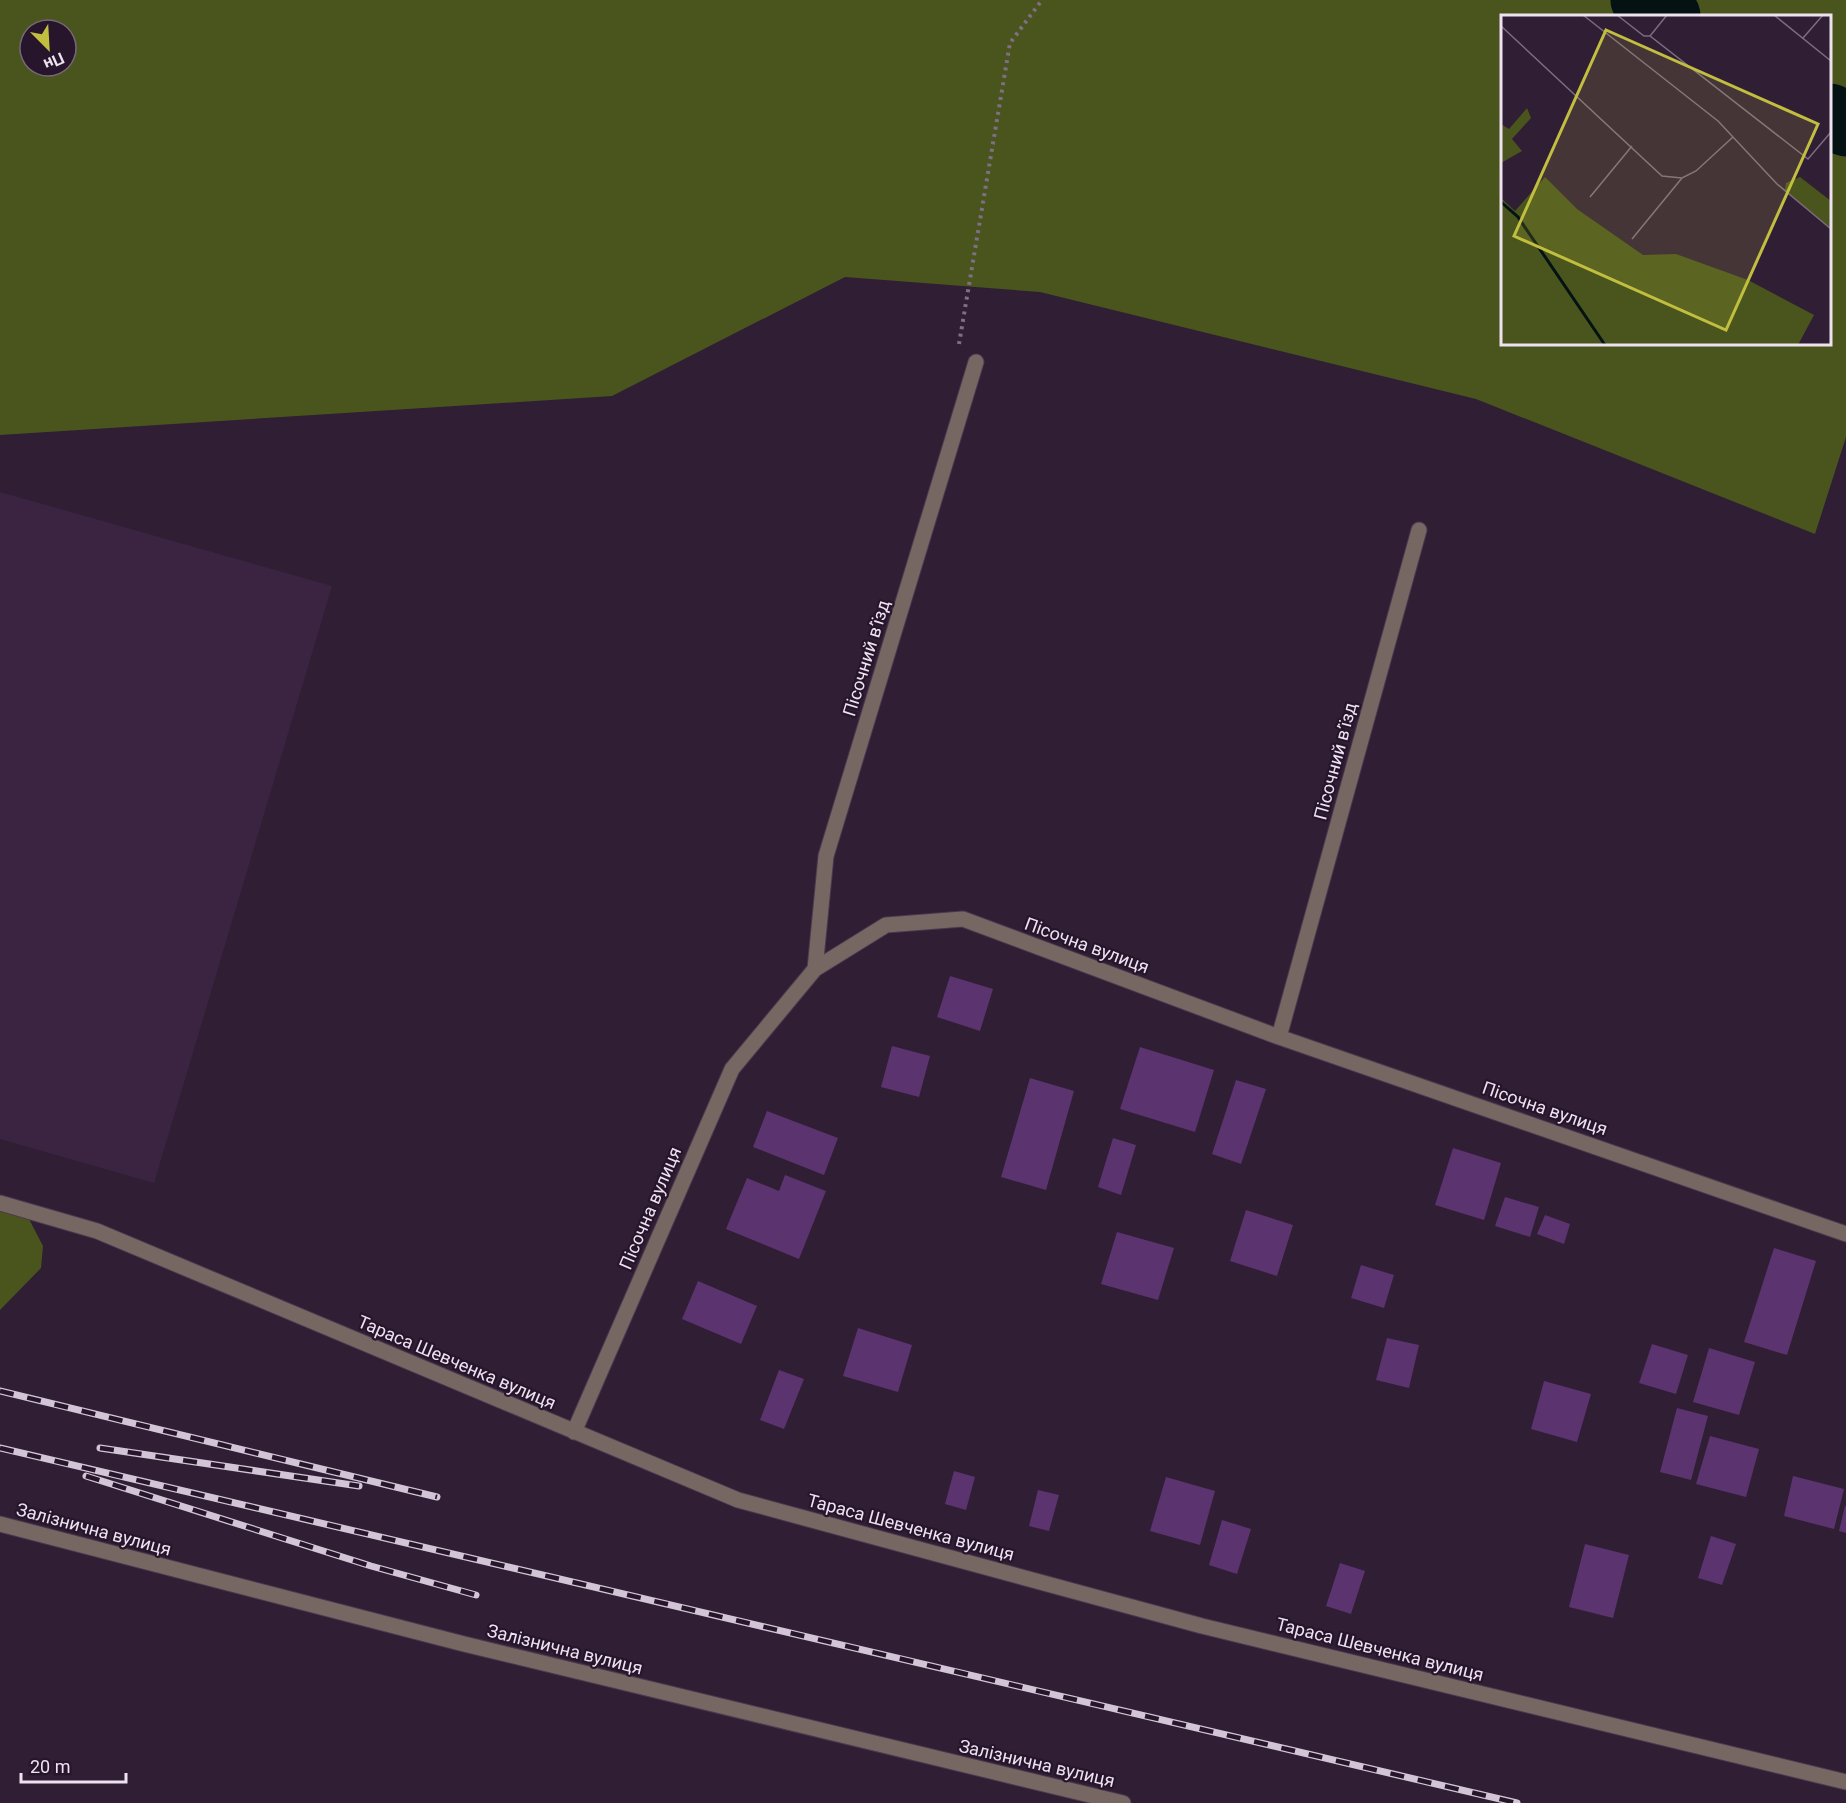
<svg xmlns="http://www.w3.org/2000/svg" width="1846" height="1803" font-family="Roboto,sans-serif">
<rect width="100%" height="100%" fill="#301e35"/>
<path fill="#3b2441" d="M0,492L332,586L154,1183L0,1139Z"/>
<path fill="#49551c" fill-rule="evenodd" d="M0,0H1846V437L1815,534L1476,399L1040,292L845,277L612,396L0,435ZM1502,16H1830V344H1502ZM30,30H66V66H30Z
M0,1209L28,1217L43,1246L41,1268L0,1310Z"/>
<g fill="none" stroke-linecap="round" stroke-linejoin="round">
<path stroke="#041214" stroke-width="63" d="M1642,0L1669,16
M1830,115L1846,125"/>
</g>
<path fill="#5b336f" d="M950,976L993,989L980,1031L937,1017Z
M892,1046L930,1056L919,1097L881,1087Z
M1140,1047L1214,1070L1195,1132L1120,1109Z
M1030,1078L1074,1091L1046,1190L1001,1177Z
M1236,1080L1266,1089L1241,1164L1212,1154Z
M767,1111L838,1138L824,1175L753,1147Z
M1113,1138L1136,1145L1121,1195L1098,1187Z
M1453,1148L1501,1163L1484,1220L1435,1205Z
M785,1175L826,1191L799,1259L726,1229L747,1178L779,1191Z
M1505,1197L1539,1207L1530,1237L1495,1226Z
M1246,1210L1293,1225L1277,1276L1230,1261Z
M1545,1215L1570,1224L1564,1244L1537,1234Z
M1117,1232L1174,1248L1158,1300L1101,1284Z
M1774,1248L1816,1261L1787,1355L1744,1342Z
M1361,1265L1394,1275L1384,1308L1351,1298Z
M698,1281L757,1306L741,1344L682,1319Z
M858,1328L912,1345L898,1392L843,1376Z
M1387,1338L1419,1345L1409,1388L1376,1380Z
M1652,1344L1688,1355L1676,1394L1639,1383Z
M1709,1348L1755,1362L1739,1415L1693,1402Z
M779,1370L804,1379L784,1429L760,1420Z
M1544,1381L1591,1394L1577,1442L1531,1429Z
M1677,1408L1708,1416L1691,1480L1660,1472Z
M1710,1436L1759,1449L1746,1497L1696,1484Z
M954,1471L975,1477L966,1510L945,1504Z
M1793,1476L1844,1489L1834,1529L1784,1516Z
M1166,1477L1215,1491L1200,1545L1150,1531Z
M1038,1490L1059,1495L1049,1531L1029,1526Z
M1845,1506H1846V1533L1839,1531Z
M1222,1520L1251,1529L1237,1574L1209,1565Z
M1711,1536L1736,1544L1722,1585L1698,1578Z
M1585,1544L1629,1555L1613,1618L1569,1607Z
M1340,1563L1365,1571L1351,1614L1326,1606Z"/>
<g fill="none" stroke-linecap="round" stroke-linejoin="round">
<defs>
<path id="minor" d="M815,969L826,856L976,362
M1279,1037L1419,530
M0,1203L97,1231L738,1500L1202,1626L1846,1782
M574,1432L732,1069L815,969L886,925L963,919L1279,1037L1846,1234
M0,1524L464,1644L1123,1803"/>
</defs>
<use href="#minor" stroke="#4b394f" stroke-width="17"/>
<path stroke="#7f6f83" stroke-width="4" stroke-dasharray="3 4.5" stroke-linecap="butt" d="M959,344L1010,43L1042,0"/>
<use href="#minor" stroke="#776762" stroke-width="15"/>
<defs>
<path id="rail" d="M0,1391L437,1497
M0,1448L1517,1803
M100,1448L359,1486
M86,1476L371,1566L476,1595"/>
</defs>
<use href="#rail" stroke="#d2c5d5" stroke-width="7"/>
<use href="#rail" stroke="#26152b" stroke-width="4.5" stroke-dasharray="14" stroke-linecap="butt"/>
</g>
<g text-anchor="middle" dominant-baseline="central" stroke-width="4.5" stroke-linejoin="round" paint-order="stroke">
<g font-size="18" fill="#eee2f1" stroke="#26152b">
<text transform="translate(866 658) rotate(-73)">Пісочний в’їзд</text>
<text transform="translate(1335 761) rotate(-75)">Пісочний в’їзд</text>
<text transform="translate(1087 945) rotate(20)">Пісочна вулиця</text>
<text transform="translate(1545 1108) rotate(19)">Пісочна вулиця</text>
<text transform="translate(650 1208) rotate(-67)">Пісочна вулиця</text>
<text transform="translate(457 1362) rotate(23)">Тараса Шевченка вулиця</text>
<text transform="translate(911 1527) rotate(15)">Тараса Шевченка вулиця</text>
<text transform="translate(94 1529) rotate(15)">Залізнична вулиця</text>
<text transform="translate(565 1649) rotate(14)">Залізнична вулиця</text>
<text transform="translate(1380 1649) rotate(14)">Тараса Шевченка вулиця</text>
<text transform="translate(1037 1763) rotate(13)">Залізнична вулиця</text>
</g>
</g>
<g transform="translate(1501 15)">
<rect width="330" height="330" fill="#301e35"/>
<path d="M26,93L30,103L11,124L21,136L0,148V109L8,114ZM44,162L76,194L142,240L175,239L247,265L313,300L297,330H0V183L14,196ZM299,162L330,186V214L284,175L285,168Z" fill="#49551c"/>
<path fill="none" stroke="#041214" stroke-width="3" d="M0,187L17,202L104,330"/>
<path fill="none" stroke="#7c6c80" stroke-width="1.5" d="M82,0L217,106L276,169L330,214M116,0L143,21H149L307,144L330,117M273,0L330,46M0,11L161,161L181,163L195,156L232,122M149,21L166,0M302,23L322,0M89,182L131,131M131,224L181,163"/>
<path fill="#c1be40" fill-opacity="0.15" stroke="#c1be40" stroke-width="3" d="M105,15L317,109L225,315L13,221Z"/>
<rect width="330" height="330" fill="none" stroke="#eee2f1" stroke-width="3"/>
</g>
<g transform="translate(48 48) rotate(156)"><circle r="28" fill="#26152b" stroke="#76677a" stroke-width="1.5"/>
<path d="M0-4.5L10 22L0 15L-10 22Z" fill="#c1be40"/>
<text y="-9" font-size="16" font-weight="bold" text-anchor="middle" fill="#eee2f1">Пн</text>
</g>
<path d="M21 1773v9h105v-9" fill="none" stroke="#eee2f1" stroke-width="3"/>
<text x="30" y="1773" font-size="18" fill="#eee2f1" stroke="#26152b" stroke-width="4.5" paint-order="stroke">20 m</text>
</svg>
